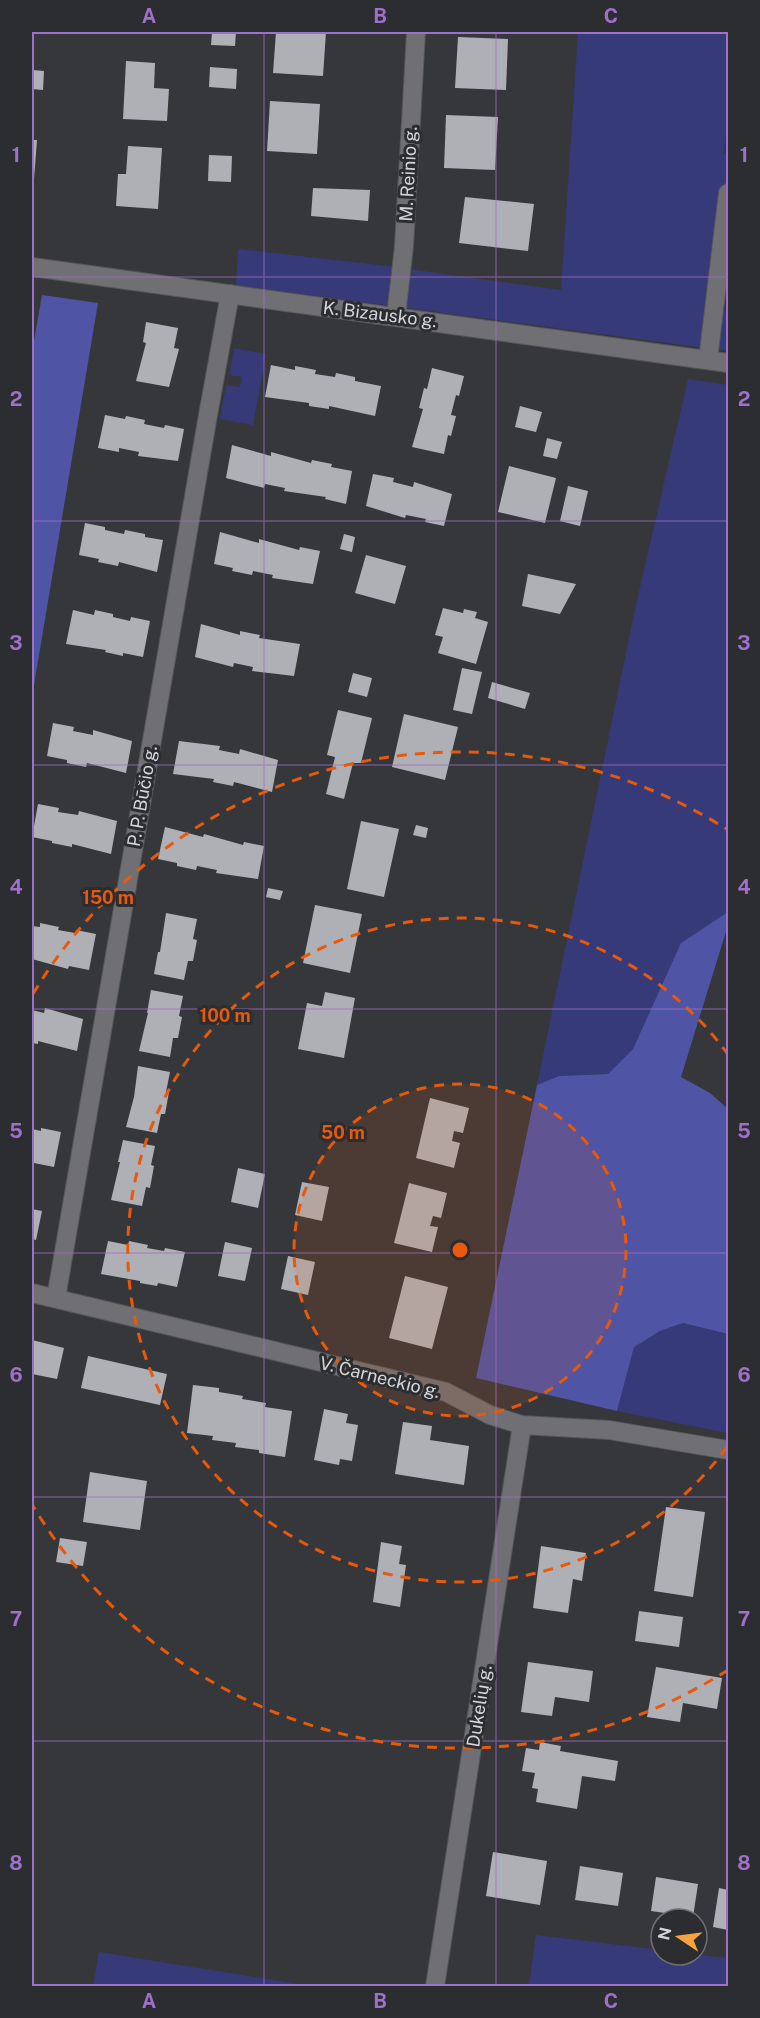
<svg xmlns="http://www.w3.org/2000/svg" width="760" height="2018" font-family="'Public Sans',sans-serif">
<rect width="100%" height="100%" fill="#36373b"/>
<path fill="#363a78" d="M578,32H728V116L724,153L728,154V234L707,309L728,311V351L236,285L238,249L379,265L561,290Z
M234,348L266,354L253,425L220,419L226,385L240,387L242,377L229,375Z
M688,379L728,385V912L681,944L633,1049L608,1074L559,1076L537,1085L635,609Z
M683,1323L728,1334V1433L617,1411L634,1347L660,1331Z
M536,1935L661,1950V1955H697L728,1958V1986H529Z
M99,1952L311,1986H312H93Z"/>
<path fill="#4f54a5" d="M42,295L98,303L32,697V352Z
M728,912V925L681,1077L710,1093L728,1109V1334L683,1323L660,1331L634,1347L617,1411L476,1378L537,1085L559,1076L608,1074L633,1049L681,943Z"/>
<path fill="#afb0b5" d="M212,32H236L235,46L211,45Z
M276,32H326L323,76L273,73Z
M458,37L508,39L506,90L455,88Z
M126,61L155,63L154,88L169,89L167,121L123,119Z
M210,67L237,69L236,89L209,87Z
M32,70L44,71L43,90L32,89Z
M270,101L320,104L317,154L267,151Z
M446,115L498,117L495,170L444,168Z
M32,140H37L34,179L32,178Z
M128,146L162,148L158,209L116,206L118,174H126Z
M209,155L232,156L231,182L208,181Z
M313,188L370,190L368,221L311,216Z
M465,197L534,204L528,251L459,243Z
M146,322L178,328L174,348L179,349L169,387L136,381L146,343L143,342Z
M271,365L295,370V366L316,370L315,374L335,377L336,373L355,377V381L381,386L375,416L329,406V409L309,406V403L265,397Z
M432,368L464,376L459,396L456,395L451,415L456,416L451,436L448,435L444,454L412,447L423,409L419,408L424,388L427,389Z
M520,406L542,412L536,432L515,427Z
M105,415L125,419L126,416L145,420L144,424L164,428L165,425L184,429L178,461L138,456L139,452L119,448V452L98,448Z
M547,438L562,442L557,459L543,456Z
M232,445L271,456V452L311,463L312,460L332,464L331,467L352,471L346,504L325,499L326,497L284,491L285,488L265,484L264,488L226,478Z
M509,466L556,478L545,523L498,512Z
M373,474L394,478L393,482L413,487L414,482L452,494L444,526L425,522L426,519L406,515L405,518L366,506Z
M568,486L588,491L580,526L560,521Z
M85,523L105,527V530L124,534L125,530L145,534V537L163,540L157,572L119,562L118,566L98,562L99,559L79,555Z
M220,532L259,543V539L299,550L300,547L320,551L313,584L272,578L273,575L253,571L252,575L232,571L233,568L214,564Z
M344,534L355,537L352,552L340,549Z
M366,555L406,566L395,604L355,593Z
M528,574L576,584L560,614L522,606Z
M443,608L463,613L464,609L477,612L475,618L488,622L476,664L438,653L443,637L435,635Z
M73,610L94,615L95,610L113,614V617L130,621L131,617L150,621L143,657L123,653V656L105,652L106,650L66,644Z
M201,624L240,635V631L260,635L259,638L300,644L294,676L252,671L253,667L234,663L233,667L195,657Z
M462,668L482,672L472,714L453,710Z
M353,673L372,678L367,697L348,692Z
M492,682L530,693L525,709L488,698Z
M338,710L372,718L361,763H353L344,799L326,794L335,757L327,755Z
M404,714L458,727L445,780L392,767Z
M53,723L74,727L73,731L93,735V730L132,741L126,773L87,763L86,767L67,763V760L47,756Z
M179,741L220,746L219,750L239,754L240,749L278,760L272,792L234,782L233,786L213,782L214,779L173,774Z
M38,804L59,808L58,812L78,815L79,811L117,821L111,854L72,844V847L52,843V841L32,837Z
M361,821L399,829L384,897L347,889Z
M416,825L428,828L426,838L413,835Z
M165,827L203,837L204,834L243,845L244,842L264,846L258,879L216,873L217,870L197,866L196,870L177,866V863L158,859Z
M268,888L283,891L280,900L266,897Z
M315,905L362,914L350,973L303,963Z
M166,913L197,919L193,939L197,940L193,961H188L184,980L154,974L158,952H160Z
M40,923L59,927L58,930L75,933L76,930L96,934L89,970L69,966L68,969L32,959V926L40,927Z
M151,990L183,996L179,1016L182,1017L178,1038H173L170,1057L139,1051L148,1013H147Z
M325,992L355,998L344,1058L298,1049L307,1003L322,1006Z
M45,1008L83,1019L77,1051L38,1041V1044L32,1043V1010L44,1013Z
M138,1066L170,1072L166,1092H169L165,1114H161L157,1133L126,1127L134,1097Z
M430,1098L469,1108L463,1133L454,1131L452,1141L460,1143L454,1168L416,1158Z
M41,1128L61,1132L54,1167L34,1163V1166H32V1129L41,1131Z
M123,1140L155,1146L151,1165L154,1166L150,1188L146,1187L142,1206L111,1200L120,1162H118Z
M238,1168L265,1174L258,1208L231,1202Z
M302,1182L329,1187L322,1221L295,1215Z
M409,1183L447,1193L441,1218L433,1216L430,1226L438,1227L432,1252L394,1243Z
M32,1209L42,1211L36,1240L32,1239Z
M108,1241L128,1245L129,1241L148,1245L147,1248L164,1251L165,1248L185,1252L177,1287L158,1283L157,1286L140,1283V1281L101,1274Z
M225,1242L252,1248L245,1281L218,1276Z
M288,1256L315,1262L308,1295L281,1289Z
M405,1276L448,1287L432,1349L389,1338Z
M32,1340L64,1348L57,1379L32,1374Z
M88,1356L167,1374L160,1405L81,1388Z
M193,1385L219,1388V1392L243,1396L242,1399L266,1403L265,1407L292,1411L285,1457L259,1453V1450L235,1447L236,1443L212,1440L213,1436L187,1433Z
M324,1409L348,1414L346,1423L358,1425L352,1461L340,1459L339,1465L314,1460Z
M403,1422L432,1426L430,1440L469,1446L464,1485L395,1474Z
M90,1472L147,1481L140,1530L83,1522Z
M666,1507L705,1512L693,1597L654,1591Z
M60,1538L87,1542L83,1566L56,1562Z
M381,1542L402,1546L399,1564L406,1565L400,1607L373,1602Z
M541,1546L586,1553L582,1581L573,1579L568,1613L533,1608Z
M639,1611L683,1617L679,1647L635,1641Z
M528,1662L593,1671L589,1702L555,1697L552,1716L521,1712Z
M656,1667L722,1678L717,1709L683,1703L680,1722L647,1717Z
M540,1742L561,1746L560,1751L618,1761L615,1781L582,1776L577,1809L536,1802L538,1789L532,1788L535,1773L522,1771L526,1748L539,1750Z
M493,1852L547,1861L540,1905L486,1896Z
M580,1866L623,1873L618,1906L575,1900Z
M656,1877L698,1884L693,1917L651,1911Z
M719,1888L728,1890V1930L713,1927Z"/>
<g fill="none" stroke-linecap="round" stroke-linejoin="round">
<defs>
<path id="street" d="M396,316L404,246L416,32
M708,360L728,193
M32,1293L446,1392L490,1415L522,1425L609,1430L728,1450
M56,1298L208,415L230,294
M435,1986L522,1425"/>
<path id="secondary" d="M32,267L728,363"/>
</defs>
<use href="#street" stroke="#555659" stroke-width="20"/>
<use href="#secondary" stroke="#555659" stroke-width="20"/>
<use href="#street" stroke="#6f6f74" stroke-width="18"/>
<use href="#secondary" stroke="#6f6f74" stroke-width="18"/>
</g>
<path fill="none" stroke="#9f70c9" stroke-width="1.5" stroke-opacity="0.55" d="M264,32V1986M496,32V1986M32,277H728M32,521H728M32,765H728M32,1009H728M32,1253H728M32,1497H728M32,1741H728"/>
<circle cx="460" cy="1250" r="166" fill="#e8590c" fill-opacity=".12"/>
<g fill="none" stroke="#e8590c" stroke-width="3" stroke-dasharray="10 8">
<circle cx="460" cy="1250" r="166"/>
<path d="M727 1447A332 332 0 1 1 727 1053"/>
<path d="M728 1670A498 498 0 0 1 33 1506M33 994A498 498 0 0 1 728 830"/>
</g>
<g text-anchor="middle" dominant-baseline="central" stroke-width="6" stroke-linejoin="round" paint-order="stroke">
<g font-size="18" fill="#d4d5d8" stroke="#2c2d31">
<text transform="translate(408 174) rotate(-87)">M. Reinio g.</text>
<text transform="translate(380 314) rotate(7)">K. Bizausko g.</text>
<text transform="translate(142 796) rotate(-80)">P. P. Būčio g.</text>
<text transform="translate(380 1377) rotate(14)">V. Čarneckio g.</text>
<text transform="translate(479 1706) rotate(-81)">Dukelių g.</text>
</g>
</g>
<circle cx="460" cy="1250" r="9" fill="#e8590c" stroke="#2c2d31" stroke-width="3"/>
<g font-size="18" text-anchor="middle" font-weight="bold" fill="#e8590c" stroke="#2c2d31" stroke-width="6" stroke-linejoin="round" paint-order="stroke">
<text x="108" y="904">150 m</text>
<text x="225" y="1022">100 m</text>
<text x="343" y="1139">50 m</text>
</g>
<rect width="760" height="2018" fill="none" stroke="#2c2d31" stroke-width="66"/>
<g transform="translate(679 1937) rotate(283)"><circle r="28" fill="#2c2d31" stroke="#6f7074" stroke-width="1.5"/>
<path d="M0-4.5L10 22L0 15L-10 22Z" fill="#f4a443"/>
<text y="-9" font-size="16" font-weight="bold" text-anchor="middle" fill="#d4d5d8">N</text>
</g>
<rect x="33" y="33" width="694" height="1952" fill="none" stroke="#9f70c9" stroke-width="2"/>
<g font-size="20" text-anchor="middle" font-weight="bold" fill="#9f70c9">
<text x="149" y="23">A</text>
<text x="380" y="23">B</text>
<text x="611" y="23">C</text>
<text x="16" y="162">1</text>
<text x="744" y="162">1</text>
<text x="16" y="406">2</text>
<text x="744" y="406">2</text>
<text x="16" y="650">3</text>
<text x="744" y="650">3</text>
<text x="16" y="894">4</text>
<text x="744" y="894">4</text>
<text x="16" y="1138">5</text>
<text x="744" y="1138">5</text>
<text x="16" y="1382">6</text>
<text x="744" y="1382">6</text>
<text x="16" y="1626">7</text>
<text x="744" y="1626">7</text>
<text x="16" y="1870">8</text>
<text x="744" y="1870">8</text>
<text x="149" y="2008">A</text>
<text x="380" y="2008">B</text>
<text x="611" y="2008">C</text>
</g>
</svg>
